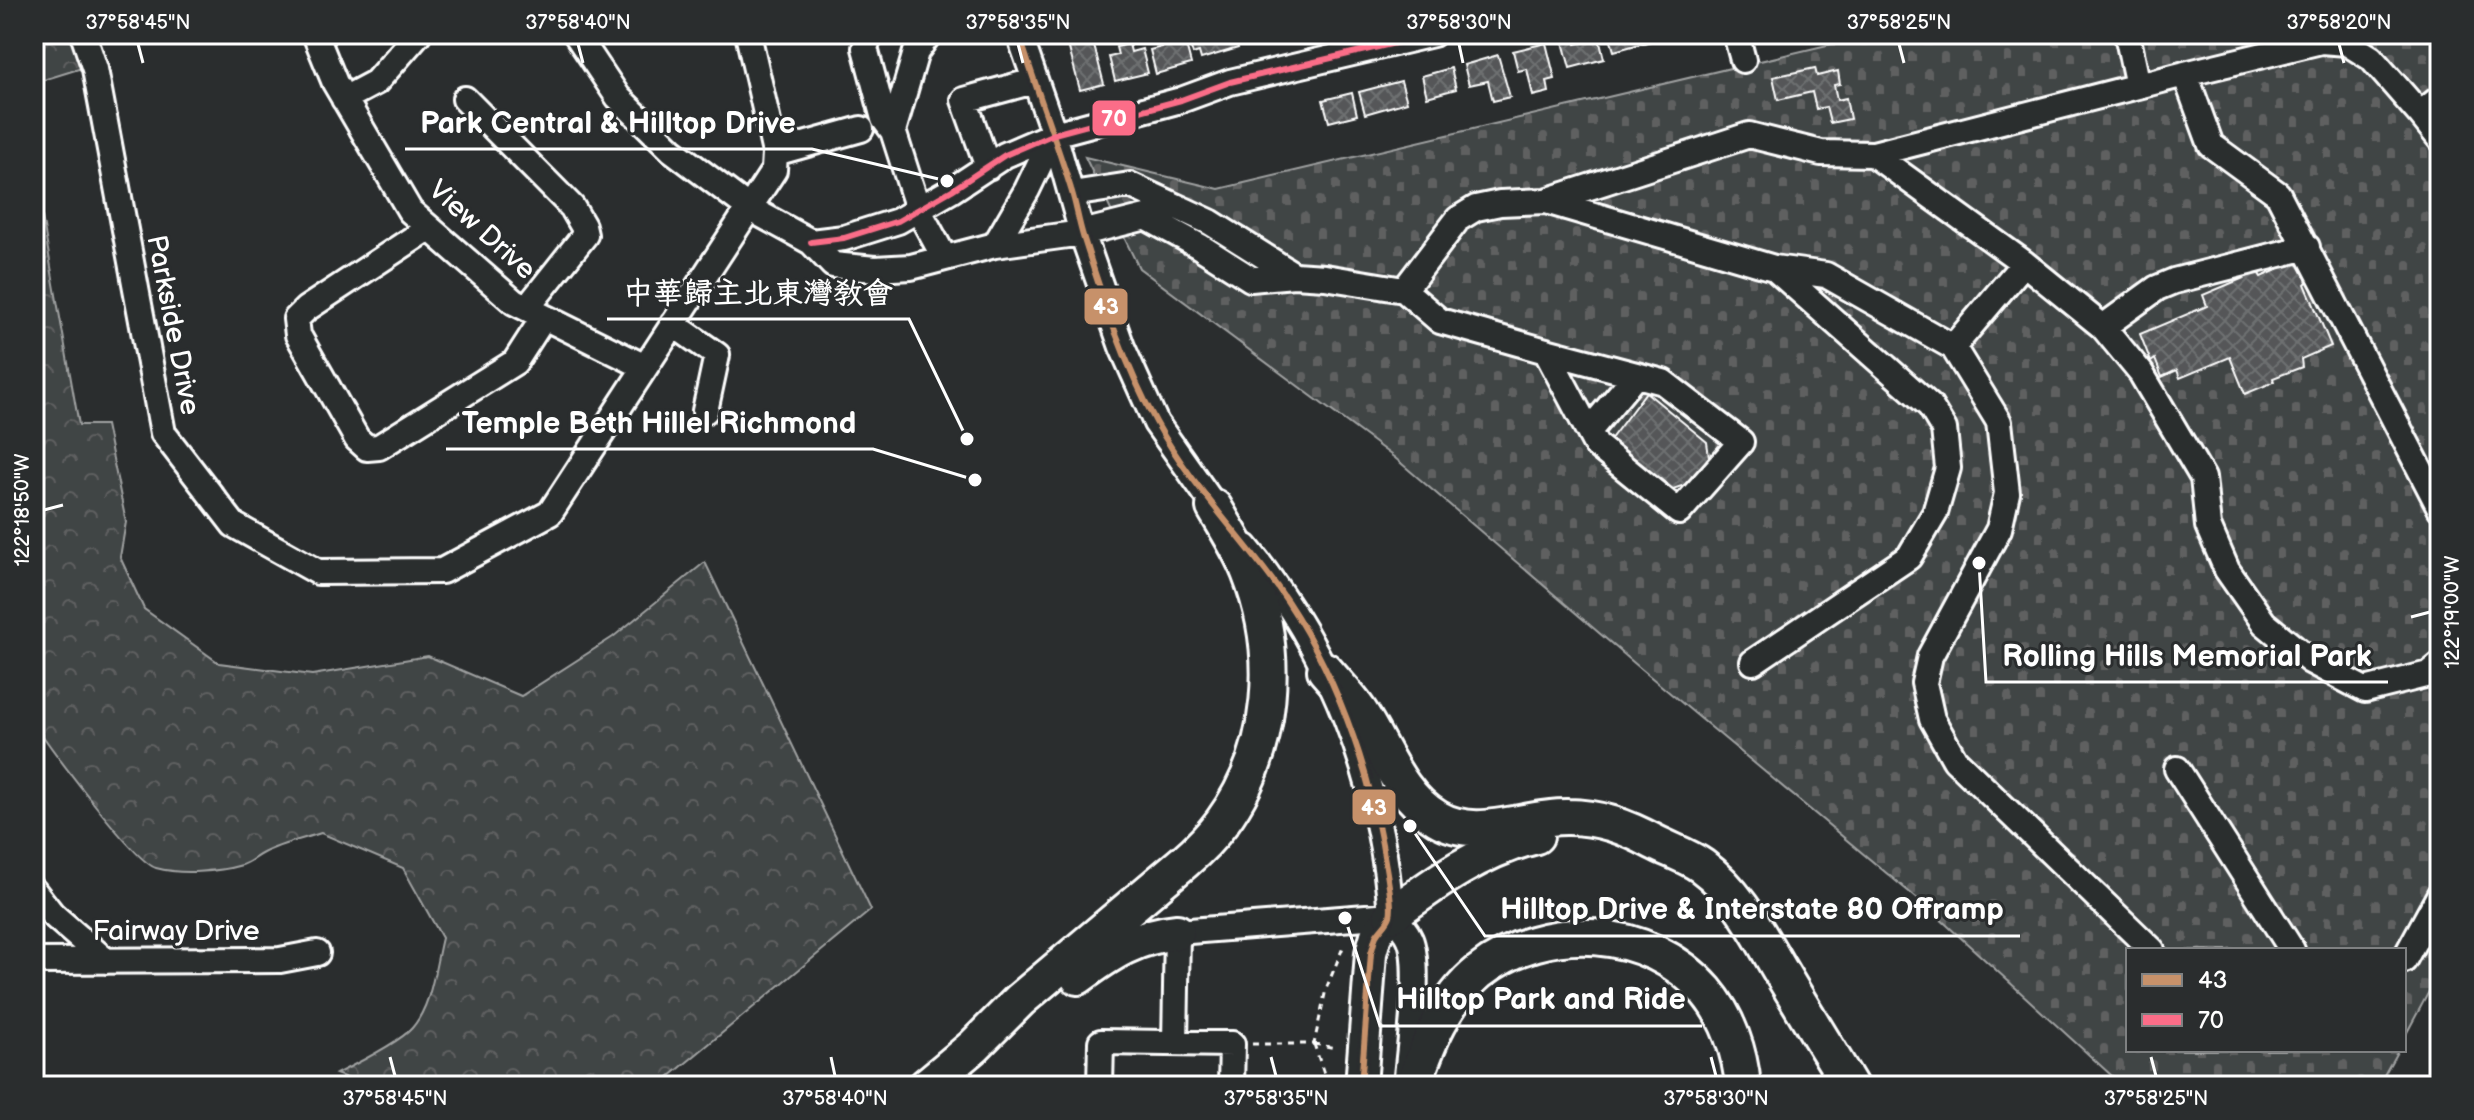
<svg xmlns="http://www.w3.org/2000/svg" width="2474" height="1120" font-family="'Balsamiq Sans','LXGW WenKai TC',sans-serif">
<defs>
<pattern id="forest-crowns" width="20" height="18" patternUnits="userSpaceOnUse" patternTransform="scale(2)"><rect width="20" height="18" fill="#414445"/><path d="M2 6a3 3 0 1 1 6 0M12 15a3 3 0 1 1 6 0" fill="none" stroke="#5e6061"/></pattern>
<pattern id="cemetery-stones" width="16" height="16" patternUnits="userSpaceOnUse" patternTransform="scale(2)"><rect width="16" height="16" fill="#414445"/><path d="M2 7V4a2 2 0 0 1 4 0v3zM10 15v-3a2 2 0 0 1 4 0v3z" fill="#5e6061"/></pattern>
<pattern id="building-cross-hatch" width="8" height="8" patternUnits="userSpaceOnUse" patternTransform="scale(2)"><rect width="8" height="8" fill="#555758"/><path d="M0 0l8 8M0 8l8-8" fill="none" stroke="#6e7071"/></pattern>
</defs>
<rect width="100%" height="100%" fill="#2a2d2e"/>
<filter id="ink" filterUnits="userSpaceOnUse"><feTurbulence type="fractalNoise" baseFrequency=".0125" numOctaves="2"/><feDisplacementMap in="SourceGraphic" scale="16" xChannelSelector="R" yChannelSelector="G"/><feConvolveMatrix kernelMatrix="1 2 1 2 8 2 1 2 1" color-interpolation-filters="sRGB"/></filter>
<g filter="url(#ink)">
<path fill="url(#forest-crowns)" stroke="#a0a2a2" stroke-width="2" d="M34,34H76L85,67L34,83Z
M34,171L79,425H106L126,522L120,557L144,609L219,663L312,675L428,656L521,696L613,637L705,562L871,910L658,1086H368L336,1074C354,1065 400,1042 412,1028C432,1005 435,966 442,938L403,868L321,833C303,839 280,844 263,853C255,857 251,862 242,865C218,872 181,875 156,868C134,862 50,747 34,723Z"/>
<path fill="url(#cemetery-stones)" stroke="#a0a2a2" stroke-width="2" d="M1874,34H2440V971L2404,1038V950H2128V1050H2398L2378,1086H2123L1926,906L1640,668L1395,458L1139,268L1085,157L1219,189Z"/>
<path fill="url(#building-cross-hatch)" stroke="#fff" stroke-width="2" d="M1091,34L1104,84L1080,90L1067,41Z
M1206,34H1234L1238,48L1201,59L1199,52L1193,54L1188,39Z
M1260,34H1287V35L1261,41Z
M1609,34H1649L1651,41L1614,51Z
M1599,38L1604,59L1570,68L1563,42L1574,39L1576,44Z
M1185,41L1191,64L1156,74L1150,50Z
M1546,43L1555,79L1547,81L1549,92L1533,96L1527,69L1518,71L1513,51Z
M1129,44L1131,52L1142,49L1148,73L1115,81L1109,57L1118,55L1116,47Z
M1498,55L1510,97L1493,101L1488,81L1469,85L1464,65Z
M1451,68L1456,89L1427,97L1422,76Z
M1815,68L1817,76L1838,71L1840,84L1834,85L1837,100L1846,98L1850,119L1830,123L1826,107L1816,109L1812,92L1778,100L1773,77Z
M1401,81L1407,102L1365,114L1359,92Z
M1352,93L1357,115L1329,122L1323,100Z
M2289,261L2302,266L2307,282L2305,284L2331,346L2301,359L2302,367L2273,378L2274,382L2245,394L2230,357L2180,378L2177,370L2162,377L2155,359L2151,362L2140,334L2207,306L2203,295L2258,272L2261,277L2275,271L2274,268Z
M1646,392L1707,442L1709,457L1688,484L1667,491L1607,444Z"/>
<g fill="none" stroke-linecap="round" stroke-linejoin="round">
<defs>
<path id="minor" d="M83,34L95,69L163,433L234,525L318,572L442,571L550,513L774,170L775,153L748,34
M315,34L335,83L410,211L514,302L645,367
M576,34L618,97L672,150L749,208L811,242L833,265L875,269L911,267L995,245L1082,233L1146,217L1199,246L1251,279L1294,275L1325,277L1404,290
M873,34L869,37L865,48L884,119L893,131
M929,34L916,52L893,131L918,209L944,257
M1019,34L1054,134L1082,233L1122,347L1156,423L1223,518
M1736,34L1743,60
M2127,34L2138,86
M2440,98L2420,114L2440,139
M344,99L376,82L418,34
M465,99L572,207L583,226L585,235L527,308
M2420,114L2371,58L2347,43L2321,41L2185,74L2211,145L2278,194L2440,508
M775,153L861,129
M988,167L964,100L1034,81
M1072,194L1130,185L1210,222L1294,275
M1546,201L1774,268L1826,275L1953,347
M429,228L306,309L296,319L298,335L357,439L367,448L379,447L515,362L544,317
M811,242L844,238L898,221L952,190L1005,155L1054,134L1181,100L1230,82L1433,34
M995,245L1027,190L1054,134
M2024,263L1873,154L2185,74
M673,324L717,355L705,411
M2103,327L2157,288L2174,281L2307,247
M1546,351L1663,382L1741,442L1679,512L1596,445L1546,351L1440,321L1404,290L1458,219L1476,208L1500,203L1546,201L1749,135L1821,153L1873,154
M1589,431L1636,375
M1246,547C1330,649 1382,783 1391,915C1398,922 1406,929 1410,939C1421,965 1410,1046 1407,1076
M1753,662L1909,557L1935,513L1948,468L1944,429L1930,406L1774,268
M2177,769L2292,950
M34,891L52,914L106,961
M2152,950L1955,760L1932,719L1924,683L1930,656L1999,529L2007,493L1999,422L1953,347L2024,263L2103,327L2141,373L2203,478L2208,526L2227,570L2264,623L2310,661L2365,690L2429,674L2440,665
M2404,960L2440,894
M34,961L280,960L317,953
M1175,1043L1177,932L1391,915
M1100,1086L1101,1042L1232,1044L1231,1086"/>
<path id="major" d="M1361,1086L1371,953L1376,935L1391,915"/>
<path id="highway" d="M1325,670C1337,684 1350,697 1360,712C1384,748 1398,795 1437,818C1477,842 1525,816 1568,817C1600,817 1626,827 1654,842C1669,850 1688,856 1702,866C1739,893 1759,935 1781,972C1804,1011 1827,1048 1850,1086
M1391,915C1436,882 1480,850 1536,836
M1078,977C1110,953 1136,936 1177,932
M926,1086L974,1046L1020,1000L1184,862C1198,850 1211,837 1222,822C1275,750 1281,653 1249,572C1240,549 1226,528 1214,507
M1413,1086C1427,1045 1444,1000 1479,972C1546,919 1649,926 1706,991C1728,1017 1740,1052 1743,1086"/>
</defs>
<use href="#minor" stroke="#fff" stroke-width="30"/>
<use href="#major" stroke="#fff" stroke-width="36"/>
<use href="#highway" stroke="#fff" stroke-width="40"/>
<path stroke="#fff" stroke-width="3" stroke-dasharray="6 6" stroke-linecap="butt" d="M1252,1044H1314L1326,989L1344,945
M1314,1044L1328,1086
M1314,1044L1336,1048"/>
<use href="#minor" stroke="#2a2d2e" stroke-width="24"/>
<use href="#major" stroke="#2a2d2e" stroke-width="30"/>
<use href="#highway" stroke="#2a2d2e" stroke-width="34"/>
<defs>
<path id="bus-1" d="M1019,34C1035,86 1055,137 1071,189C1076,204 1078,220 1083,236C1103,299 1124,364 1156,422C1186,477 1229,523 1267,573C1326,649 1364,749 1382,844C1384,858 1394,904 1390,916C1388,923 1380,929 1376,936C1374,941 1373,948 1371,953L1361,1086"/>
<path id="bus-2" d="M811,242L844,238L898,221L952,190L1005,155L1054,134L1181,100L1230,82L1433,34"/>
</defs>
<use href="#bus-1" stroke="#2a2d2e" stroke-width="12"/>
<use href="#bus-2" stroke="#2a2d2e" stroke-width="12"/>
<use href="#bus-1" stroke="#c7916a" stroke-width="6"/>
<use href="#bus-2" stroke="#fb6d88" stroke-width="6"/>
</g>
</g>
<path fill="none" stroke="#fff" stroke-width="3" d="M138,44L143,63M578,44L583,63M1018,44L1023,63M1459,44L1463,63M1899,44L1904,63M2339,44L2344,63M44,510L63,505M2411,617L2430,612M390,1057L395,1076M831,1057L835,1076M1271,1057L1276,1076M1711,1057L1716,1076M2151,1057L2156,1076"/>
<g text-anchor="middle" dominant-baseline="central" stroke-width="6" stroke-linejoin="round" paint-order="stroke">
<g font-size="28" fill="#fff" stroke="#2a2d2e">
<text transform="translate(482 230) rotate(42)">View Drive</text>
<text transform="translate(173 325) rotate(79)">Parkside Drive</text>
<text x="176" y="931">Fairway Drive</text>
</g>
</g>
<path fill="none" stroke="#fff" stroke-width="3" d="M947 181L812 149H405M967 439L909 319H607M975 480L873 449H446M1979 563L1986 682H2388M1410 826L1485 936H2020M1345 918L1380 1026H1702"/>
<g fill="#fff" stroke="#2a2d2e" stroke-width="3">
<circle cx="947" cy="181" r="8"/>
<circle cx="967" cy="439" r="8"/>
<circle cx="975" cy="480" r="8"/>
<circle cx="1979" cy="563" r="8"/>
<circle cx="1410" cy="826" r="8"/>
<circle cx="1345" cy="918" r="8"/>
</g>
<g font-size="30" text-anchor="middle" font-weight="bold" fill="#fff" stroke="#2a2d2e" stroke-width="6" stroke-linejoin="round" paint-order="stroke">
<text x="608" y="133">Park Central &amp; Hilltop Drive</text>
<text x="758" y="303">中華歸主北東灣教會</text>
<text x="659" y="433">Temple Beth Hillel Richmond</text>
<text x="2187" y="666">Rolling Hills Memorial Park</text>
<text x="1752" y="919">Hilltop Drive &amp; Interstate 80 Offramp</text>
<text x="1541" y="1009">Hilltop Park and Ride</text>
</g>
<g stroke="#2a2d2e" stroke-width="3">
<rect x="1091" y="99" width="46" height="38" rx="8" fill="#fb6d88"/>
<rect x="1083" y="287" width="46" height="39" rx="8" fill="#c7916a"/>
<rect x="1351" y="788" width="46" height="38" rx="8" fill="#c7916a"/>
</g>
<g font-size="22" text-anchor="middle" font-weight="bold" fill="#fff">
<text x="1114" y="126">70</text>
<text x="1106" y="314">43</text>
<text x="1374" y="815">43</text>
</g>
<rect width="2474" height="1120" fill="none" stroke="#2a2d2e" stroke-width="88"/>
<rect x="2126" y="948" width="280" height="104" fill="#2a2d2e" stroke="#7f8182" stroke-width="2"/>
<rect x="2142" y="974" width="40" height="12" fill="#c7916a" stroke="#7f8182" stroke-width="2"/>
<text x="2198" y="988" font-size="24" fill="#ffffff">43</text>
<rect x="2142" y="1014" width="40" height="12" fill="#fb6d88" stroke="#7f8182" stroke-width="2"/>
<text x="2198" y="1028" font-size="24" fill="#ffffff">70</text>
<rect x="44" y="44" width="2386" height="1032" fill="none" stroke="#fff" stroke-width="3"/>
<g font-size="20" text-anchor="middle" fill="#fff">
<text x="138" y="29">37°58'45"N</text>
<text x="578" y="29">37°58'40"N</text>
<text x="1018" y="29">37°58'35"N</text>
<text x="1459" y="29">37°58'30"N</text>
<text x="1899" y="29">37°58'25"N</text>
<text x="2339" y="29">37°58'20"N</text>
<text transform="translate(22 510) rotate(-90)" y="7">122°18'50"W</text>
<text transform="translate(2452 612) rotate(-90)" y="7">122°19'00"W</text>
<text x="395" y="1105">37°58'45"N</text>
<text x="835" y="1105">37°58'40"N</text>
<text x="1276" y="1105">37°58'35"N</text>
<text x="1716" y="1105">37°58'30"N</text>
<text x="2156" y="1105">37°58'25"N</text>
</g>
</svg>
